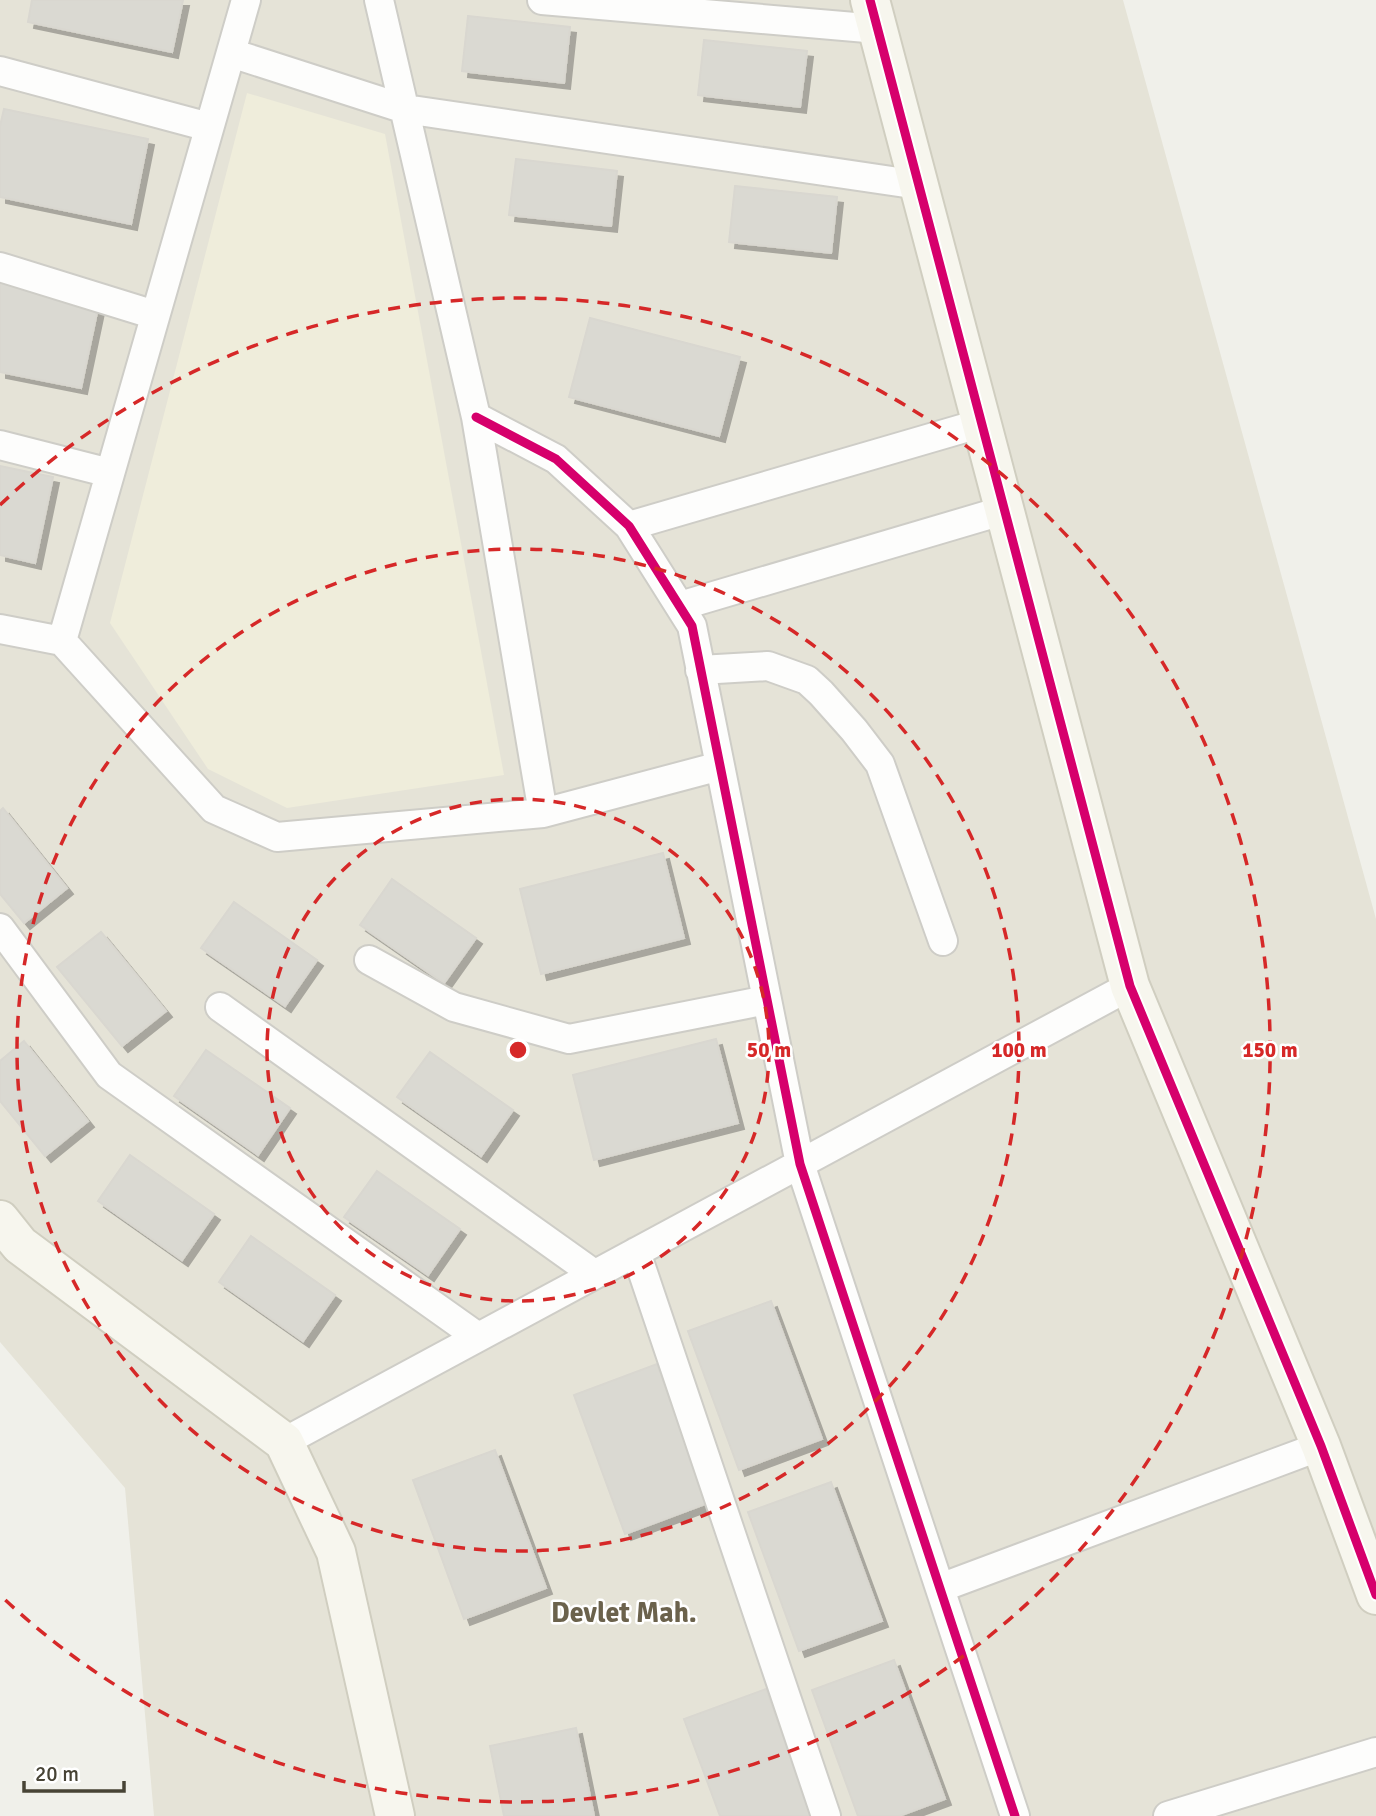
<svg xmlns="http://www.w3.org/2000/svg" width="1376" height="1816" font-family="Signika,sans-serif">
<defs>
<filter id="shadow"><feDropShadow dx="6" dy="6" stdDeviation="0" flood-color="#0004"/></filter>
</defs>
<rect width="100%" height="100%" fill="#f0f0ea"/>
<path fill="#e5e3d7" d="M0,0H1123L1376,919V1816H154L125,1488L0,1342Z"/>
<path fill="#efeddb" d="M247,93L385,134L504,775L287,808L208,769L110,623Z"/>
<path fill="#dad9d2" stroke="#d9d7d0" stroke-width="2" filter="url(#shadow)" d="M32,0H183L172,52L28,22Z
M468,16L570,27L564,83L462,71Z
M704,40L807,51L800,107L698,95Z
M4,109L148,139L131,224L0,197V126Z
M516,159L617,171L611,226L509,215Z
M735,186L837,197L831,253L729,242Z
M0,282L99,303L81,388L0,372Z
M590,318L740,357L719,436L569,397Z
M0,466L53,477L35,563L0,555Z
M3,808L67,888L24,923L0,894V811Z
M663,853L684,938L541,974L520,889Z
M392,879L476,938L444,983L360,925Z
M234,902L317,960L285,1006L201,948Z
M101,932L166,1011L122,1046L57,967Z
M716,1039L738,1123L594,1160L573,1075Z
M24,1041L88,1121L45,1156L0,1101V1061Z
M206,1050L290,1108L258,1155L174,1096Z
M430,1052L513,1110L481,1156L397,1097Z
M130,1155L214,1214L182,1260L98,1201Z
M377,1171L460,1229L428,1275L344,1217Z
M251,1236L335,1295L303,1341L219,1282Z
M771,1301L822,1439L739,1470L688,1331Z
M657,1364L708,1503L625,1534L574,1395Z
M495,1450L546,1588L464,1619L413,1480Z
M831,1482L882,1621L799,1651L748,1512Z
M894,1660L945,1799L899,1816H858L812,1690Z
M766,1689L813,1816H720L684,1719Z
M576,1728L594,1816H504L490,1746Z"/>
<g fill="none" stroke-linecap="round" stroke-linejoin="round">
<defs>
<path id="street" d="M379,0L476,417L543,813
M542,0L878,29
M231,53L405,109L919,185
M0,71L209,127
M0,267L155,315
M476,417L556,459L629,526L692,626L800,1164L1015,1816
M0,445L110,473
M629,526L982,423
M680,606L1005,510
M0,629L62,641L214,809L277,837L543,813L720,766
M62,641L246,0
M700,670L768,666L807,680L821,693L854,730L880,764L943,941
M0,928L109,1075L478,1337
M369,960L454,1007L569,1039L767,1000
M220,1007L594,1274
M636,1252L826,1816
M284,1442L1130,986
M940,1588L1321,1446
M1168,1816L1376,1752"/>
<path id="secondary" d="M870,0L1130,986L1321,1446L1376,1595
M0,1220L20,1245L284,1442L336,1552L395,1816"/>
</defs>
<use href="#street" stroke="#cecdc7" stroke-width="32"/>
<use href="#secondary" stroke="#d0cec0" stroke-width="42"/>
<use href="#street" stroke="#fdfdfc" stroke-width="28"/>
<use href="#secondary" stroke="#f7f6ee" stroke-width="38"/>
<defs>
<path id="cycleway" d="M870,0L1130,986L1321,1446L1376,1595
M476,417L556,459L629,526L692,626L800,1164L1015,1816"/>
</defs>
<use href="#cycleway" stroke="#fff" stroke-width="13"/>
<use href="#cycleway" stroke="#d6006c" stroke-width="9"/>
</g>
<g fill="none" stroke="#d62828" stroke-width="3.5" stroke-dasharray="12 9">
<circle cx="518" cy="1050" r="251"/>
<circle cx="518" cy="1050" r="501"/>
<path d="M0 505A752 752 0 1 1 0 1595"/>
</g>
<g text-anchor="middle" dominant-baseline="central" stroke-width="5" stroke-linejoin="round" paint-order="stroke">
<g font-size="28" font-weight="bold" fill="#6b624c" stroke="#fff">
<text x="624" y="1613">Devlet Mah.</text>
</g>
</g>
<circle cx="518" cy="1050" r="10" fill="#d62828" stroke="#fff" stroke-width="3.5"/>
<g font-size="21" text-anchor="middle" font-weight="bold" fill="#d62828" stroke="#fff" stroke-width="5" stroke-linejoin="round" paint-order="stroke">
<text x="769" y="1057">50 m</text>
<text x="1019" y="1057">100 m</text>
<text x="1270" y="1057">150 m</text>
</g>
<path d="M24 1781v10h100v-10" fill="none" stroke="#474335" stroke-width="3.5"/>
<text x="35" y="1781" font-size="21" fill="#474335" stroke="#ffffff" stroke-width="5" paint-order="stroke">20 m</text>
</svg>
